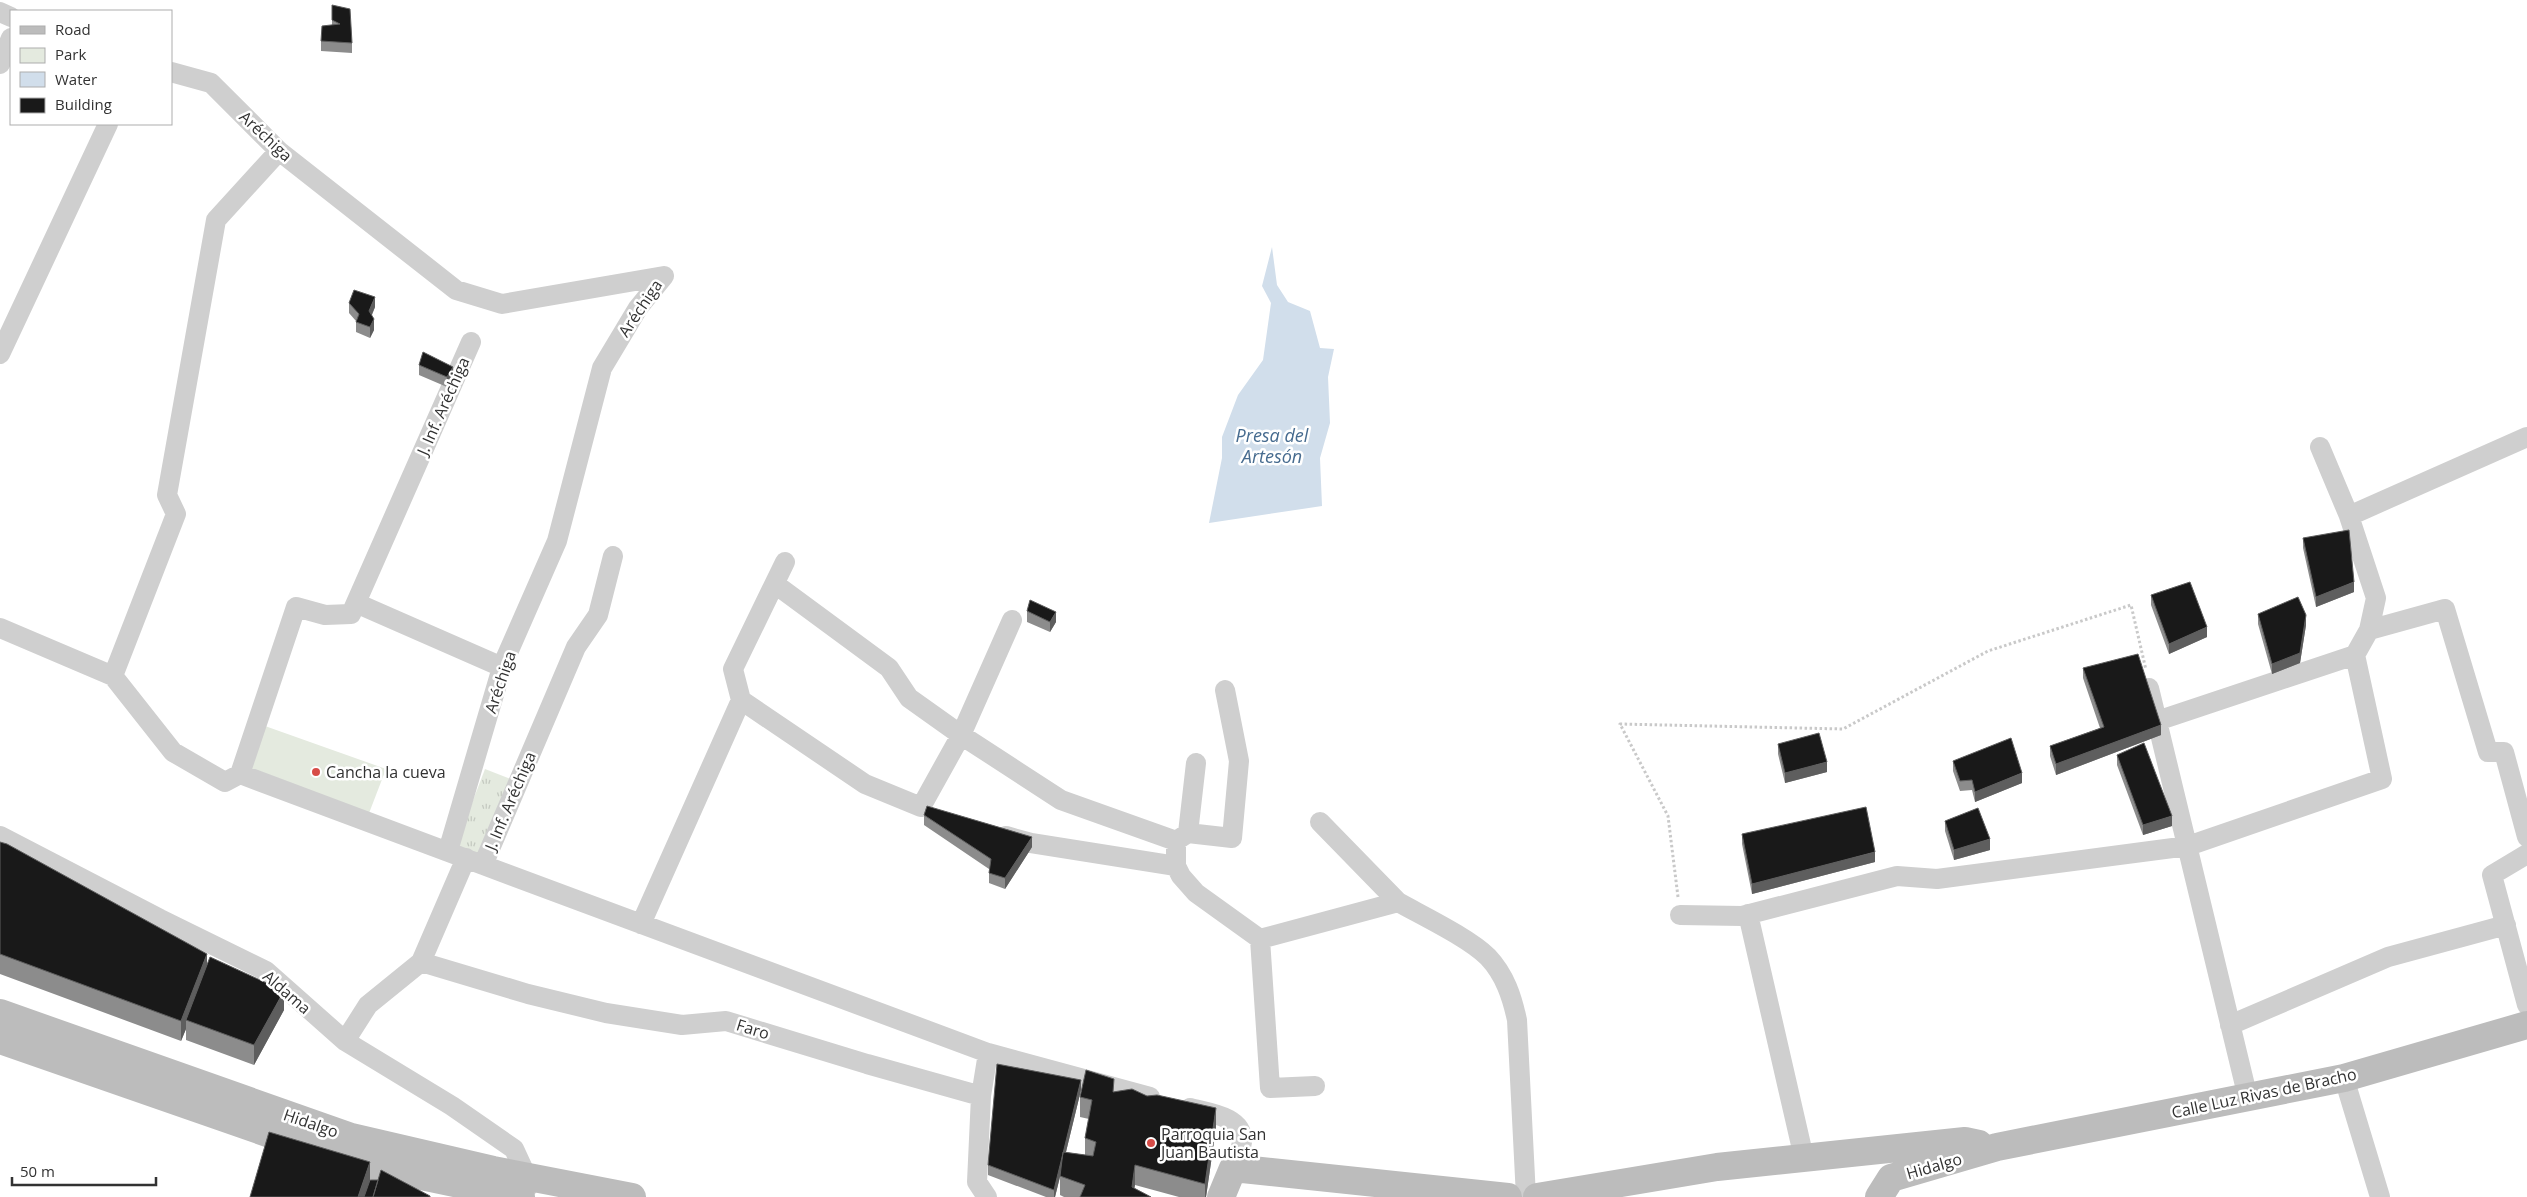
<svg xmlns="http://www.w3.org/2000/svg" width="2527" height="1197" font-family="'Open Sans',sans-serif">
<defs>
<pattern id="park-tufts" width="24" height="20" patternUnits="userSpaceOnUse" patternTransform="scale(1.25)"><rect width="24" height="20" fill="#e4eadf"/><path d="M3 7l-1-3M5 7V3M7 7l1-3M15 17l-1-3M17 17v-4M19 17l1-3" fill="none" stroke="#c4c9c0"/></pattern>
</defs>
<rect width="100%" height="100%" fill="#fff"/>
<path fill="#e4eadf" d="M265,726L386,769L366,821L246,776Z"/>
<path fill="url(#park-tufts)" d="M485,769L513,780L482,861L454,850Z"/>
<path fill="#d1deeb" d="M1272,247L1277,285L1288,302L1310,311L1320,348L1334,349L1328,377L1330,423L1320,458L1322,506L1209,523L1222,458V437L1238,395L1263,360L1271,303L1262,286Z"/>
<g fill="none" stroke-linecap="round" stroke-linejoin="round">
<path stroke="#c9c9c9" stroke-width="3" stroke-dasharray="2.5 2.5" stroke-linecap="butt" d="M1678,897L1668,816L1620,724L1843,729L1988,651L2131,605L2146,670"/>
<path stroke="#cfcfcf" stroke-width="20" d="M0,12L11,17
M0,64L11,38
M171,72L211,83L279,151L456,290L502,304L664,276L638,308L602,368L557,541L503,664L448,851
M0,354L108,124
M2320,447L2349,516
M775,584L889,668L909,698L961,735L1061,800L1176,841
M356,603L502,667
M0,628L113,676L173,752L225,782L240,774L483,865L576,647L598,615L613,556
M2369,630L2445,609L2488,752H2504L2527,837
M113,676L176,514L167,495L216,220L279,151
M2149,688L2248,1098
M741,700L865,784L921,807L961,735L1012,620
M2157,721L2355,655L2369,630L2376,598L2349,516L2527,437
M1196,763L1188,833L1176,841V866L1181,876L1196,893L1260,939L1398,902C1423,916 1469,938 1488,957C1505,975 1512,997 1517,1020L1526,1197
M240,774L296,607L325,615L351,614L471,342
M1320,822L1398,902
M1188,833L1232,838L1239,761L1225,690
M0,836L160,919L266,971L345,1041L452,1106L514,1149L526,1175L528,1187
M1006,836L1031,843L1176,866
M2527,854L2492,875L2527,1005
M483,865L988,1053L1150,1097
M1748,914L1804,1158
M1680,915L1742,916L1897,876L1937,879L2188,846L2382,779L2355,655
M641,924L741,700L733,669L785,562
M1260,939L1270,1088L1315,1086
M421,962L528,994L606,1013L682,1025L726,1021L867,1064L981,1096
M2230,1025L2388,957L2506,925
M345,1041L368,1005L421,962L466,858
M2344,1078L2380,1197
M1190,1108C1208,1113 1244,1116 1242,1142C1241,1150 1236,1160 1233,1168
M987,1197L977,1182L981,1096L988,1053"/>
<path stroke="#bcbcbc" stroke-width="28" d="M0,1013L351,1137L493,1170L632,1197
M0,1040L345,1160L521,1197
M1221,1197L1233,1168L1508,1197
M1537,1197L1717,1167L1965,1141L1979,1144
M1879,1197L1891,1178L1997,1147L2344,1078L2527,1025"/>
</g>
<path fill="#8c8c8c" d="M332,5L352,43V53L321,51V41L332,25Z
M349,303L375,307L372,315L374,330L370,338L356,332V321L349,313Z
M419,365L453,377L447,387L419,375Z
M2303,538L2354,592L2316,607L2303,548Z
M2151,595L2207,637L2169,654L2151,605Z
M1027,611L1056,622L1050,632L1027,622Z
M2258,614L2306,625L2300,663L2272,674L2258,624Z
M2083,668L2161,735L2056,775L2050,756V746L2100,728L2083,678Z
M1778,744L1827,772L1785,783L1778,754Z
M2117,755L2172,826L2143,835L2117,765Z
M1953,761L2022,783L1975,802L1972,790L1960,791L1953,771Z
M924,815L1032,847L1005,889L989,883V869L924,825Z
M1945,821L1990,850L1954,860L1945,831Z
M1742,834L1875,862L1752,894L1742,844Z
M0,842L207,966L284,1010L254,1065L186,1040V1029L181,1041L0,974Z
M1081,1090L1066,1152L1085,1155V1138L1089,1119L1080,1117V1097L1114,1092L1147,1096L1216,1128L1206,1197H1179L1135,1185L1134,1188L1151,1197H1064L1060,1195V1177L1055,1197H1046L988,1175V1165Z"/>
<path fill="#5e5e5e" d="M375,297V307L369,321V311Z
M374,319V330L370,338V327Z
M453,367V377L447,387V377Z
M2354,582V592L2316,607V597Z
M1056,612V622L1050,632V622Z
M2306,615V625L2300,663L2272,674V664Z
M2207,627V637L2169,654V644Z
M2161,725V735L2056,775V764Z
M1827,762V772L1785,783V773Z
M2022,773V783L1975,802V792Z
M2172,816V826L2143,835V825Z
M1032,837V847L1005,889V878Z
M1990,839V850L1954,860V850Z
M1875,852V862L1752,894V884Z
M207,954V974L186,1020V1029L181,1041V1021Z
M284,991V1010L254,1065V1045Z
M1081,1080V1090L1055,1197H1054V1190Z
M1216,1108V1128L1206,1197H1205V1184Z
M370,1162V1190L368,1197H358Z
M1135,1165V1185L1133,1197L1132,1187Z"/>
<path fill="#191919" stroke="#5e5e5e" d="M332,5L350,9L352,43L321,41L322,26L340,24L332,20Z
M354,290L375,297L369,311L374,319L370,327L356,322L359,314L349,303Z
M423,352L453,367L447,377L419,365Z
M2349,530L2354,582L2316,597L2303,538Z
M2190,582L2207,627L2169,644L2151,595Z
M2298,597L2306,615L2300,653L2272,664L2258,614Z
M1030,600L1056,612L1050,622L1027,611Z
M2138,654L2161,725L2056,764L2050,746L2104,727L2083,668Z
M1819,733L1827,762L1785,773L1778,744Z
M2011,738L2022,773L1975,792L1972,780L1960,781L1953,761Z
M2144,743L2172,816L2143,825L2117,755Z
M927,806L1032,837L1005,878L989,873L991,859L924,815Z
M1866,807L1875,852L1752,884L1742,834Z
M1978,808L1990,839L1954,850L1945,821Z
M0,842L7,844L207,954L181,1021L0,954Z
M210,957L284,991L254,1045L186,1020Z
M997,1064L1081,1080L1054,1190L988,1165Z
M1086,1070L1114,1079L1113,1092L1132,1089L1147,1096L1157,1095L1216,1108L1205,1184L1135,1165L1132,1187L1151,1197H1080L1085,1185L1060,1176L1063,1152L1093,1156L1096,1142L1085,1138L1092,1100L1080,1097Z
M269,1132L370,1162L358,1197H250Z
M381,1170L430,1196V1197H373Z
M370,1180H378L373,1197H364Z"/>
<g fill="#d74c47" stroke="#fff" stroke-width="2">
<circle cx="316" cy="772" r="5"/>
<circle cx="1151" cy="1143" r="5"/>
</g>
<g text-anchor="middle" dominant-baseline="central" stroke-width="5" stroke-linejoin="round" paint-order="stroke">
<g font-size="16" fill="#323232" stroke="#fff">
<text transform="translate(266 136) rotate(43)">Aréchiga</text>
<text transform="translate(640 308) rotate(-56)">Aréchiga</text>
<text transform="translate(443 406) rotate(-66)">J. Inf. Aréchiga</text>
<text transform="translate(500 682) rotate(-71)">Aréchiga</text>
<text transform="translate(510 801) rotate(-67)">J. Inf. Aréchiga</text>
<text transform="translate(287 992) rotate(41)">Aldama</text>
<text transform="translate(753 1029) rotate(17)">Faro</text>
<text transform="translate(2264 1093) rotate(-12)">Calle Luz Rivas de Bracho</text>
<text transform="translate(311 1123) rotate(19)">Hidalgo</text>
<text transform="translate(1934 1166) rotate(-16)">Hidalgo</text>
</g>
<g font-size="16" fill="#323232" stroke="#fff" text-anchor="start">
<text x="326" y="772">Cancha la cueva</text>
<text x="1161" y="1134">Parroquia San<tspan x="1161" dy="18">Juan Bautista</tspan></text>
</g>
<g font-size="18" font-style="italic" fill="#466b8f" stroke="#fff">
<text x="1272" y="435">Presa del<tspan x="1272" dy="21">Artesón</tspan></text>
</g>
</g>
<rect x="10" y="10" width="162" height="115" fill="#ffffff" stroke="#adadad"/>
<rect x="20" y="26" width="25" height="8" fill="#bcbcbc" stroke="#adadad"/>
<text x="55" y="35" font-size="15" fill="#323232">Road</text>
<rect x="20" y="48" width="25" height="15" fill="#e4eadf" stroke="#adadad"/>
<text x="55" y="60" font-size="15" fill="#323232">Park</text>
<rect x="20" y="72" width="25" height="15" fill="#d1deeb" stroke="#adadad"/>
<text x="55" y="85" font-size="15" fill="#323232">Water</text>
<rect x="20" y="98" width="25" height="15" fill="#191919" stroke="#adadad"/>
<text x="55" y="110" font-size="15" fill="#323232">Building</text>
<path d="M12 1177v8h144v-8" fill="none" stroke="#323232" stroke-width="2.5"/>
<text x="20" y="1177" font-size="15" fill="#323232" stroke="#ffffff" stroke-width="4" paint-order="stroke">50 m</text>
</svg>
